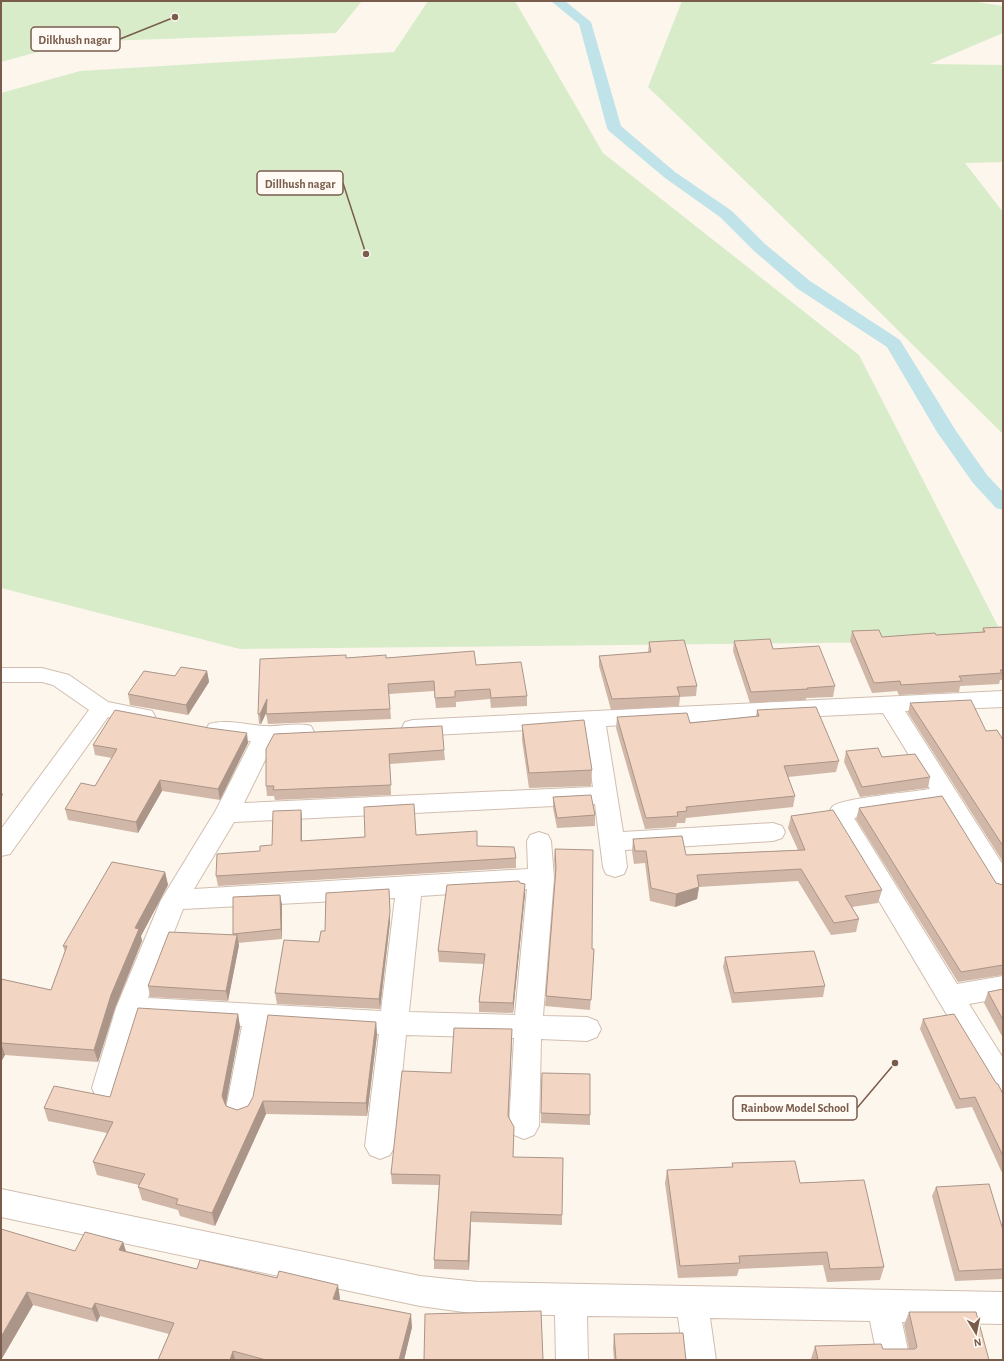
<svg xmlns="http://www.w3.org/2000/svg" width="1004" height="1361" font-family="'Alegreya Sans',sans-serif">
<rect width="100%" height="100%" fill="#fdf6ec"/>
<path fill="#d8ecc9" d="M1,1H362L336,33L74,42L1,62Z
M428,1H515L603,153L859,355L1003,636V641L240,649L1,588V93L80,71L394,52Z
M682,1H971L1003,6V33L930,64L1003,65V162L965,163L1003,212V434L832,265L648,87Z"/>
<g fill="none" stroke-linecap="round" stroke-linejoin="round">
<path fill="#bfe3e8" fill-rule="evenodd" d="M551,1H565L591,22L621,126L675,172L732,211L765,244L810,281L900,340L956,431L987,475L1003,492V510L996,508L973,483L937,432L887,347L798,289L753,250L720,217L665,178L609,131L607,128L579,24Z"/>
<defs>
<path id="minor" d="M1,668H42L69,675L108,702L152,711L155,716L152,721L144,724L108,717L10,854L1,856V829L89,710L53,685L42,682H1Z
M1003,691V707L905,711L1003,865V896L994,893L940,805L854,818L957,984L1003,976V998L969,1004L1003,1058V1095L993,1092L829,817C829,813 830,809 833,806C843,798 914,792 930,789L883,713L606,726L623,832L773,823L782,826L785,832L782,838L773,841L625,850L627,867L624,874L615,877L606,874L603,867L595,804L234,822L194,889L528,869L527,841L530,835L539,832L548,835L551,841L554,878L543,1016L587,1017L597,1021L601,1029L597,1037L587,1041L541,1039L539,1126L534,1135L524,1139L514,1135L509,1126L514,1038L406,1035L395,1146L390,1155L380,1159L370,1155L365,1146L379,1034L269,1027L254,1109L250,1118L240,1122L230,1118L226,1109L242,1026L140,1020L120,1088L116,1097L106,1100L96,1097L92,1088L116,1008L161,900L216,810L251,741L217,738L209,736L206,730L209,724C226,719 247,725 265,726C280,727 296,722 311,726L314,732L311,738L303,740L274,742L244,803L593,787L584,727L413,736L405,734L402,728L405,722L413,720ZM527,889L515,1015L409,1012L421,896ZM395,898L381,1011L148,998L183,909Z
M1,1189L420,1276L478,1282L1003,1292V1324L902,1322L910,1360H878L870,1321L710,1318L716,1360H684L678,1317L587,1316L588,1360H556L555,1315L478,1314L420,1306L1,1217Z"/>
</defs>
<use href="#minor" stroke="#d1beb0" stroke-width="2"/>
<use href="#minor" fill="#fff" fill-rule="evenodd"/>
</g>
<path fill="#d1b7a8" d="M1003,627V680H1000L999,684L960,686L959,692L899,695L897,691L872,693L850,641L852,631L882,637L936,635L982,632L983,628Z
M734,641L773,649L835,686L833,697L806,698V700L750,703L733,651Z
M649,642L697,686L696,696L680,697L679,706L611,710L599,666V656L648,653Z
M346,658H386L476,665L527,696V706L491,708L490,699L456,702V707L436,708L434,691L389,694L391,719L268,724L266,713L261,724H259L258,714Z
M207,671L209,682L188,715L130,705L128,694L175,676Z
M910,703L986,731L1003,740V862L908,713Z
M757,710L839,761L836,772L788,777L795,796L793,807L686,818L685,823H677L676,827L645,829L616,728L617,717L690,723L756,716Z
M522,725L592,770L591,786L529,788L522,740Z
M248,743L220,800L162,791L138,833L68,820L65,809L95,786L112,758L95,755L93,745Z
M266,749L444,750L445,760L390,764L391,795L275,800L274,796H267L266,786Z
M846,751L882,757L930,777L928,788L860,797L844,762Z
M553,797L595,815V826L557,828L553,808Z
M859,808L996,883L1003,885V975L958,982L856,819Z
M301,810L302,820V841L416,835L477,846L516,858V868L218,886L216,876L260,851L272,845Z
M791,816L882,890L878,903L852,907L859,919L856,932L831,935L798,881L699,887L697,899L675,907L650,901L645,863L634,864L632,851L633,839L686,855L798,850L788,828Z
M555,849L592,949H594L590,1010L545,1006L555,875L554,859Z
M165,872L168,885L141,936L142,941L115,1008L98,1062L5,1055L1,1062V979L51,990L65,952L63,946Z
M520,883L525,894L513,1013L479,1012V1002L484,964L439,962L438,951Z
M280,895L282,905V939L238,943L239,945L228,1001L150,997L148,986L233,934V897Z
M390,900V922L380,1009L277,1004L275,993L319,942Z
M725,957L825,986L823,997L732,1003L723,967Z
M1003,989V1038L984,1003L988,992Z
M238,1014L240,1027L225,1105L226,1106L237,1110L248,1106L376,1022L377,1035L367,1116L266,1114L215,1226L180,1216L178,1210L142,1200L138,1187L139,1185L97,1175L93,1162L107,1133L48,1121L44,1108L110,1097Z
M923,1019L996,1083L1003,1094V1175L972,1107L956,1109L920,1029Z
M512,1029L508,1117L513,1157L562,1215V1225L471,1222L469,1270L434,1269V1260L439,1185L392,1184L391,1174L451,1073Z
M542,1073L590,1115V1125L541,1123Z
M732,1163L800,1183L884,1267L880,1280L827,1282L823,1265L739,1269L737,1276L678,1278L665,1183L667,1170L732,1167Z
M936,1187L1003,1230V1279L955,1281L932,1196Z
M1,1229L75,1251L123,1242L126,1251L197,1269L340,1298L339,1300L412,1327L404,1360H158L169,1334L100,1316L97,1322L33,1305L1,1360Z
M909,1312L989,1360H812L811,1359L815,1346L883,1349H909L904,1325Z
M614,1334L686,1360H614L613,1348Z"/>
<path fill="#aa9588" d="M207,671L209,682L188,715L186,705Z
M267,699L268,709L261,724L260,714Z
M247,733L248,743L220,800L218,789Z
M160,780L162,791L138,833L136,822Z
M1,790L3,795L1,797Z
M301,810L302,820V852L301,841Z
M165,872L168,885L141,936L142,941L115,1008L98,1062L94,1050L111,995L135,928Z
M525,884V894L513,1013V1003Z
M699,887L697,899L675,907L676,894Z
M389,889L390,922L380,1009L379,999Z
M280,895L282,905V939L281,929Z
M237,935L239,945L228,1001L226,991Z
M238,1014L240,1027L225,1109L222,1096Z
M376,1022L377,1035L367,1116L366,1103Z
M512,1029V1039L508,1126V1116Z
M1,1043L5,1055L1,1062Z
M263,1101L266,1114L215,1226L212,1213Z
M471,1212V1222L469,1270L468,1261Z
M123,1242L127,1255L119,1250Z
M338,1285L340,1298L335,1312L333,1299Z
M27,1292L33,1305L1,1360V1337Z
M95,1303L100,1316L97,1322L92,1309Z
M411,1314L412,1327L404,1360H399Z
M233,1351L235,1360H230Z"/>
<path fill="#f3d5c3" stroke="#aa9588" d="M1003,627V670H1000L1002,673L959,676L962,681L901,685L900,681L874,683L852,631L879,630L882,637L935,633L936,635L985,632L983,628Z
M770,639L773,649L819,646L835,686L807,688L808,689L751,692L734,641Z
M684,640L697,686L677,687L680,696L612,699L599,656L651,652L649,642Z
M474,651L476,665L521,662L527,696L491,698L490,689L455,691V697L435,698L434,681L388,684L390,709L266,714L267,699L260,714H258L260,659L346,655V658L386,655V658Z
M181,667L207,671L186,705L128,694L144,671L175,676Z
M971,700L986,731L997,730L1003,740V846L910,703Z
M816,707L839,761L784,766L795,796L686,807L687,811L677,812L678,816L646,818L617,717L687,713L690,723L759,716L757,710Z
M115,710L209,728L247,733L218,789L160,780L136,822L65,809L81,783L95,786L117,749L93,745Z
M584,720L592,770L529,773L522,725Z
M442,726L444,750L389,754L391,785L273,790L274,786H266V749L274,734Z
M878,748L882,757L915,754L930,777L862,787L846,751Z
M591,795L595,815L557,818L553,797Z
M942,796L996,883L1003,885V965L961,972L859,808Z
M414,804L416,835L477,831V846L514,847L516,858L216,876L217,854L260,851V846L272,845L273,811L301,810V841L365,837L364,807Z
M833,810L882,890L845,896L859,919L834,923L801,869L697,875L699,887L676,894L651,888L646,851H635L633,839L682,836L686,855L805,850L791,816Z
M555,849L593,850L592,949H594L591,1000L546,996L556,868Z
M112,862L165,872L135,928L139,929L111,995L94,1050L1,1043V979L51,990L67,946H63Z
M519,881L520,883L525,884L513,1003L479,1002L485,954L438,951L447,885Z
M389,889L390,912L379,999L275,993L284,940L319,942L321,931H325L326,893Z
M280,895L281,929L233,934V897Z
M169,932L237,935L226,991L148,986Z
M814,951L825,986L734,993L725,957Z
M1003,989V1020L988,992Z
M138,1008L238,1014L222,1096L226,1106L237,1110L248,1106L253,1097L268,1015L376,1022L366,1103L263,1101L212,1213L176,1204L178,1199L138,1187L145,1174L93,1162L113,1122L44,1108L54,1086L110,1097Z
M954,1014L996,1083L998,1084L1003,1094V1156L975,1097L960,1099L923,1019Z
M454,1028L512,1029L508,1116L514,1127L513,1157L563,1158L562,1215L471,1212L468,1261L434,1260L440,1175L391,1174L402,1071L451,1073Z
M542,1073L590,1074V1115L541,1113Z
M795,1161L800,1183L864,1180L884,1267L830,1269L827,1252L739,1256L740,1263L680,1266L667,1170L733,1167L732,1163Z
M989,1184L1003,1230V1269L959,1271L936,1187Z
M1,1229L75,1251L85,1232L123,1242L119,1250L197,1269L200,1260L277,1278L279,1271L338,1285L333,1299L411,1314L399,1360H266L233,1351L230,1360H158L174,1323L95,1303L92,1309L27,1292L1,1337Z
M541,1311L543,1360H424L425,1314Z
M909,1312H976L989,1360H818L815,1346L881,1344L883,1349H915L917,1347Z
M683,1333L686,1360H616L614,1334Z"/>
<path fill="none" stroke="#7a5c4d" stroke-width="1.5" d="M175 17L120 39M366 254L343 183M895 1063L857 1108"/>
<g fill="#7a5c4d" stroke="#fffaf3" stroke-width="1.5">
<circle cx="175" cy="17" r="4"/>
<circle cx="366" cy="254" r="4"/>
<circle cx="895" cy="1063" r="4"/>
</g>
<g fill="#fffaf3" stroke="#7a5c4d" stroke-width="1.5">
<rect x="31" y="27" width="89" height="24" rx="4"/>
<rect x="257" y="171" width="86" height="24" rx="4"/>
<rect x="733" y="1096" width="124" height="24" rx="4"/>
</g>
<g font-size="12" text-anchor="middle" font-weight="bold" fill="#7a5c4d">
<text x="75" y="44">Dilkhush nagar</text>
<text x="300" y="188">Dillhush nagar</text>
<text x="795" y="1112">Rainbow Model School</text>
</g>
<rect width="1004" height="1361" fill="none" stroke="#7a5c4d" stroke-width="4"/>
<g transform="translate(976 1333) rotate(170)" stroke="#fffaf3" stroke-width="3" paint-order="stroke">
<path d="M0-3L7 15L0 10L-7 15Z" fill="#7a5c4d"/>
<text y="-6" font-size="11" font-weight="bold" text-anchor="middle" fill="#7a5c4d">N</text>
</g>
</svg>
